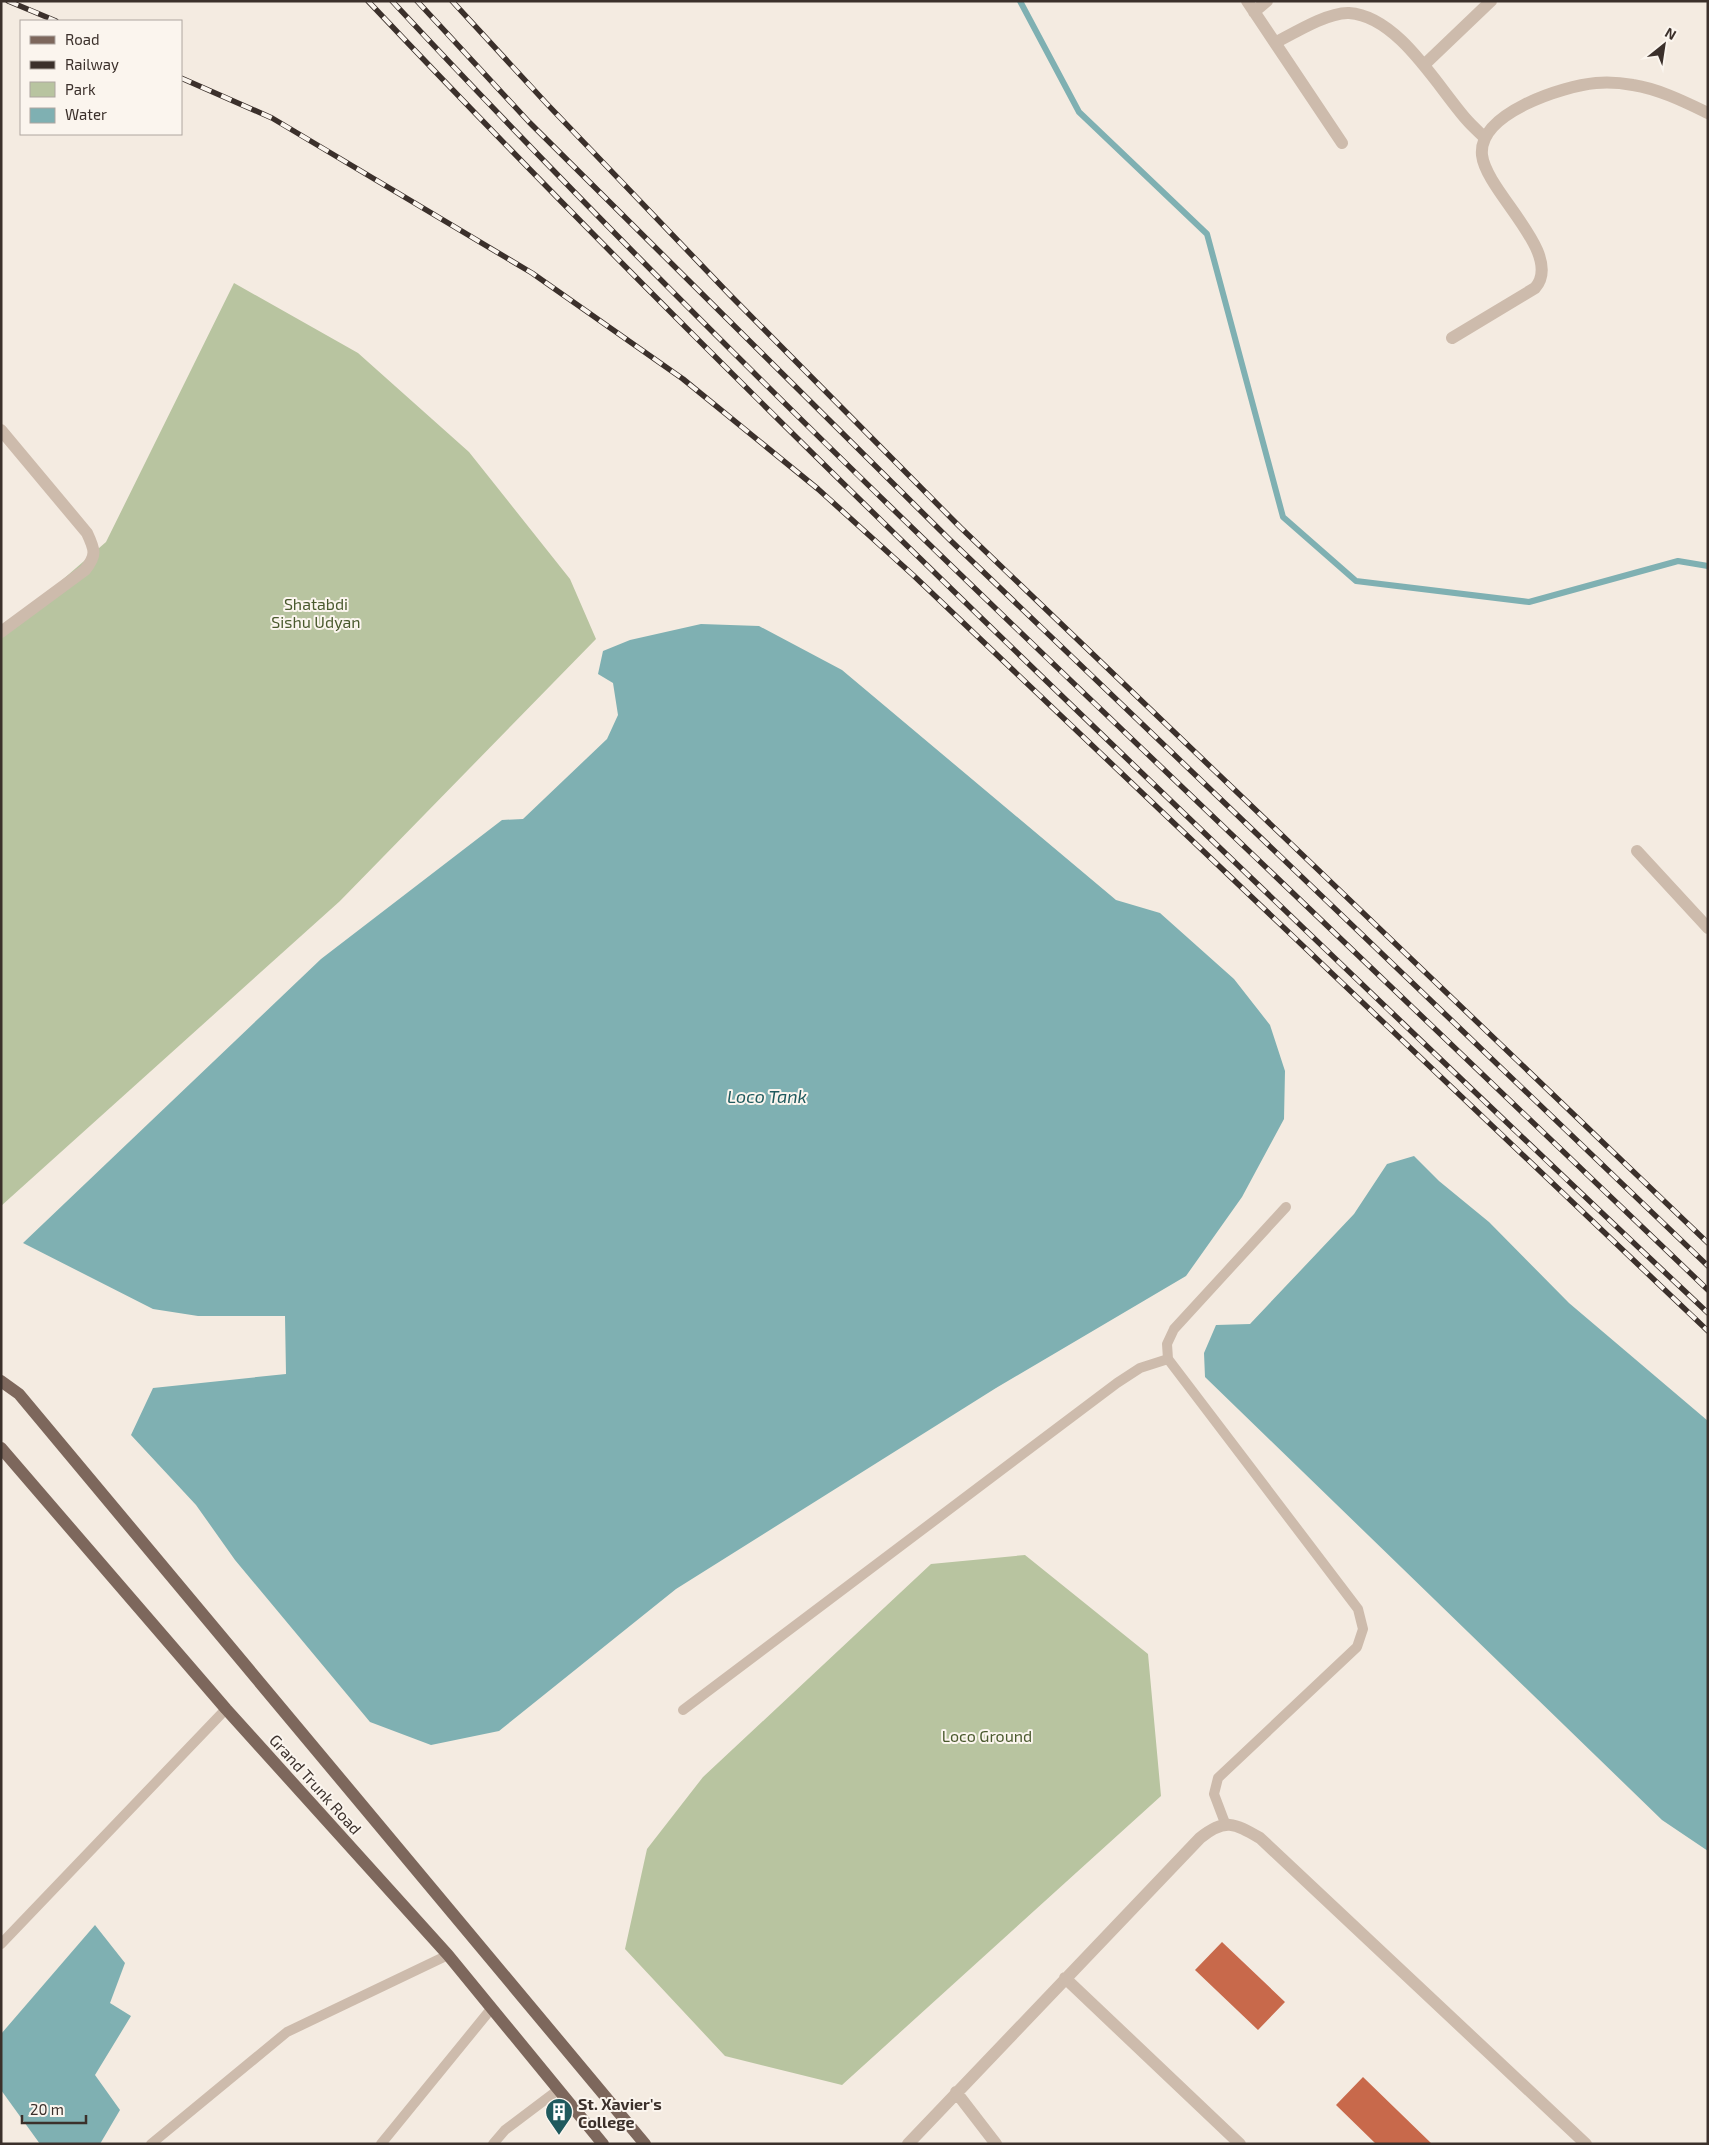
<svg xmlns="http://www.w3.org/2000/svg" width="1709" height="2145" font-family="'Exo 2',sans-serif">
<rect width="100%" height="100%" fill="#f4ebe1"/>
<path fill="#b8c4a0" d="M234,283L358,353L469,452L570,579L596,639L340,901L1,1206V633L106,542Z
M1025,1555L1148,1654L1161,1796L842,2085L725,2056L625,1949L647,1849L703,1777L931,1564Z"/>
<path fill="#7fb0b2" d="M701,624L759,626L842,670L1116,900L1160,913L1234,979L1270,1025L1285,1071L1284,1119L1242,1197L1186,1276L996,1388L676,1589L499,1731L431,1745L370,1722L235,1560L196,1505L131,1435L153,1388L286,1374L285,1316H198L153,1309L23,1243L321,959L502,820L523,819L607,739L618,715L613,683L598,674L603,651L630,640Z
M1414,1156L1439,1181L1489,1222L1569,1303L1708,1421V1851L1662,1820L1205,1377L1204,1353L1216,1325L1250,1324L1354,1214L1387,1164Z
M95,1925L125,1963L110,2003L131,2016L95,2075L120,2110L100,2144H40L1,2090V2034Z"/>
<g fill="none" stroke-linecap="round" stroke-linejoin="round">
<path stroke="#7fb0b2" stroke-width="6" d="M1020,1L1079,112L1207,234L1283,517L1356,581L1529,602L1678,561L1708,566"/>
</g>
<path fill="#c8694b" d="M1222,1942L1285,2002L1258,2030L1195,1970Z
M1363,2077L1432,2144H1376L1336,2105Z"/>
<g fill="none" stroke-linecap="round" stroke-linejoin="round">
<path stroke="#cdbbac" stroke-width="10" d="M683,1710L1117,1383L1140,1368L1168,1359
M1225,1823L1214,1794L1218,1778L1357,1647L1363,1629L1358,1609L1168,1359L1167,1344L1174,1329L1286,1207
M1,1944L226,1709
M151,2144L287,2032L448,1955
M381,2144L491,2009
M493,2144L505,2130L558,2090"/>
<path stroke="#cdbbac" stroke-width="12" d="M1247,1L1342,143
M1254,12L1267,1
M1275,43C1294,33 1328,12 1349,13C1398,16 1437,86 1466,119C1472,126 1479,132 1485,138
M1424,65L1491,1
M1452,338L1535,288C1565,254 1486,192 1482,155C1478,113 1563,86 1596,83C1607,82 1622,83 1633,85C1659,89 1685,102 1708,113
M1,430L87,533C95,550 97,555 85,570L1,632
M1637,851L1708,928
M1065,1978L1240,2144
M956,2092L996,2144
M908,2144L1200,1838C1225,1818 1234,1823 1260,1838L1586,2144"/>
<path stroke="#7d675c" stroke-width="12" d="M1,1381L19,1394L645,2144
M1,1448L226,1709L448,1955L603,2144"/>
<defs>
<path id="rail" d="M8,1L56,21
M368,1C627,275 897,538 1169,799C1348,971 1527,1143 1708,1313
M392,1C638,265 898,516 1159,765C1342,940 1525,1115 1708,1290
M417,1L529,122L950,540L1708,1266
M452,1L547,104L730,295L960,527L1708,1243
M181,78L272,118L532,273L683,379L818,489L913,575L1708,1331"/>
</defs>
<use href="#rail" stroke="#3b302b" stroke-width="5.5"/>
<use href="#rail" stroke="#fbf5ee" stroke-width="4" stroke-dasharray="11" stroke-linecap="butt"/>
</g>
<defs>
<symbol id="building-pin" viewBox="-11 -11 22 30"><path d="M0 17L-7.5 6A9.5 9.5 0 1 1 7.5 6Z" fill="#1f5a5e" stroke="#fbf5ee"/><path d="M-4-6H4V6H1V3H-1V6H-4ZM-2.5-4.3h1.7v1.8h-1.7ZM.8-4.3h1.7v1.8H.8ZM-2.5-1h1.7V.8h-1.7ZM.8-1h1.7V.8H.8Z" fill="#fff"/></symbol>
</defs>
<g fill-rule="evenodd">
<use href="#building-pin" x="543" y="2096" width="32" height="43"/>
</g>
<g text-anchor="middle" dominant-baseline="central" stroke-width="4" stroke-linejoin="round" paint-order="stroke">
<g font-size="16" fill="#4a5a2e" stroke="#fbf5ee">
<text x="316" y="603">Shatabdi<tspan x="316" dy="18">Sishu Udyan</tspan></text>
<text x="987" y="1735">Loco Ground</text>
</g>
<g font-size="16" fill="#3b302b" stroke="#fbf5ee">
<text transform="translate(316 1784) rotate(48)">Grand Trunk Road</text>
</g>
<g font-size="16" font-weight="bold" fill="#3b302b" stroke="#fbf5ee" text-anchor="start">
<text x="578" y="2103">St. Xavier's<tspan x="578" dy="18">College</tspan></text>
</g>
<g font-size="18" font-style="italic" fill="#1f5a5e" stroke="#fbf5ee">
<text x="767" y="1096">Loco Tank</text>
</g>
</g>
<rect width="1709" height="2145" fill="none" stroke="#3b302b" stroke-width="5"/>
<rect x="20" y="20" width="162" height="115" fill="#fbf5ee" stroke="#aea6a0"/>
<rect x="30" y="36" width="25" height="8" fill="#7d675c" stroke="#aea6a0"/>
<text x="65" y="45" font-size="15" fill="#3b302b">Road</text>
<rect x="30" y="61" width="25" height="8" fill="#3b302b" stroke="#aea6a0"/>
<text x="65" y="70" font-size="15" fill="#3b302b">Railway</text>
<rect x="30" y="82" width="25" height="15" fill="#b8c4a0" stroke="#aea6a0"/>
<text x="65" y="95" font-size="15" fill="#3b302b">Park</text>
<rect x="30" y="108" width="25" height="15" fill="#7fb0b2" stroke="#aea6a0"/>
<text x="65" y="120" font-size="15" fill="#3b302b">Water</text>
<g transform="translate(1664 45) rotate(30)" stroke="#fbf5ee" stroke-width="4" paint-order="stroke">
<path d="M0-4L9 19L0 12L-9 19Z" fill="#3b302b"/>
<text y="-8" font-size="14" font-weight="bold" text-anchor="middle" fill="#3b302b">N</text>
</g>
<path d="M22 2115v8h64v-8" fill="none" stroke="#3b302b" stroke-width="2.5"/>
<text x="30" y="2115" font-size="15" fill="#3b302b" stroke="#fbf5ee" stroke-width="4" paint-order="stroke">20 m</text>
</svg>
